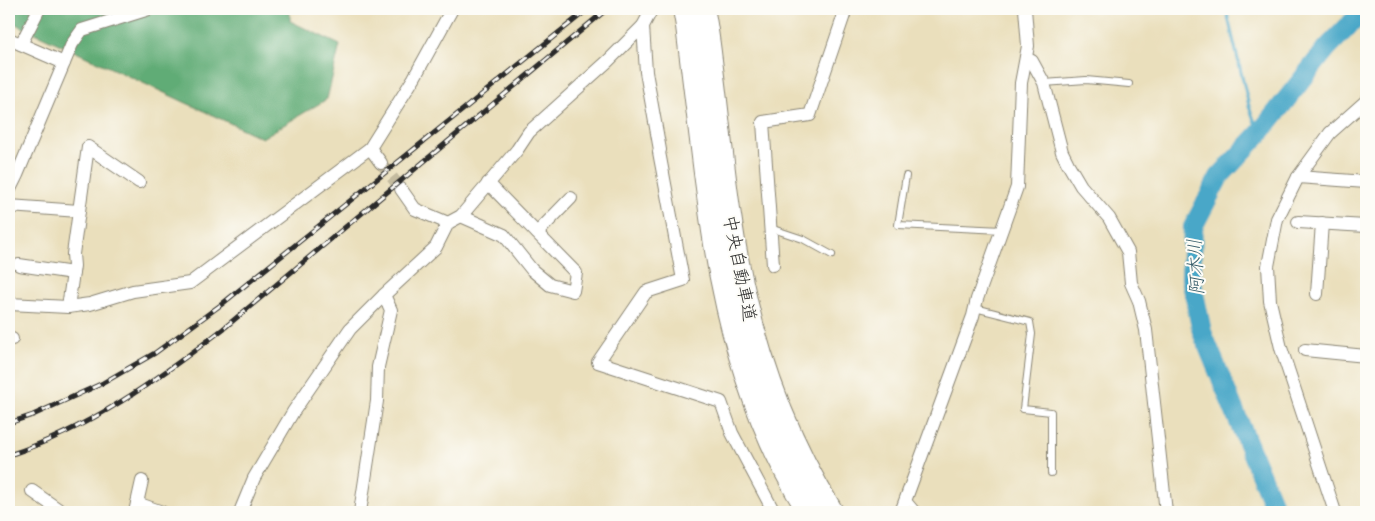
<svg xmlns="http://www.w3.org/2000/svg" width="1375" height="521" font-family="'Playpen Sans','Klee One',sans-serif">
  <rect width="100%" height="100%" fill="#fdfcf7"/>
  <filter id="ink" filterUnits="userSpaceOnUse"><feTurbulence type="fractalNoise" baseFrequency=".02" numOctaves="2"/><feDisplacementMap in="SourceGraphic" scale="10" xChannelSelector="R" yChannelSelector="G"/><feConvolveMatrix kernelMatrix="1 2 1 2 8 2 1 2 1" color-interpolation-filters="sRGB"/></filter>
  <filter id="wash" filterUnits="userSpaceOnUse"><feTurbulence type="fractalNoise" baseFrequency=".0096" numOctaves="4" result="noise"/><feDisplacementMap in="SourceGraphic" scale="20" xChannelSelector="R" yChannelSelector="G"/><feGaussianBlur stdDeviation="1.12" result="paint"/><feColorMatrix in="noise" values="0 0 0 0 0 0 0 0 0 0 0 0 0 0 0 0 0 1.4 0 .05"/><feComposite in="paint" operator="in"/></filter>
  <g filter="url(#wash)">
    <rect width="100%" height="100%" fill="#eadfbc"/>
    <!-- forest -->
    <path fill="#60ac76" stroke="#466c50" d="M9 9H290V21L340 45 327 99 262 138 9 21Z"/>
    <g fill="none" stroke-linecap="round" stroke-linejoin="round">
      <!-- stream -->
      <path stroke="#4aa7c8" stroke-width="3" d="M1226 9 1249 106 1259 134"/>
      <!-- river -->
      <path stroke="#4aa7c8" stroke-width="20" d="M1276 512 1202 332 1191 278 1193 227 1219 177 1259 134 1327 48 1365 9"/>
    </g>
  </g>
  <g filter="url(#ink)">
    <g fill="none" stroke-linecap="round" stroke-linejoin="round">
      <!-- street-tunnel -->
      <path stroke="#c4bb9f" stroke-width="12" stroke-dasharray="12 6" stroke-linecap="butt" d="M381 163 401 189"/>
      <!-- lane casing -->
      <g stroke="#8a8574" stroke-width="8">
        <g id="lane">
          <path d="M1044 83 1086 80 1129 84"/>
          <path d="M906 176 898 225 1002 230"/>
          <path d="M770 228 803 239 832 255"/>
          <path d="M975 308 1030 322 1032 334 1023 409 1051 412V473"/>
          <path d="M907 499 918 512"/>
        </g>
      </g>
      <!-- street casing -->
      <g stroke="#8a8574" stroke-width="14">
        <g id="street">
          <path d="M643 26 646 72 660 150 659 152 683 280 646 292 598 362 721 402 732 433 774 512"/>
          <path d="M9 39 64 63"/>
          <path d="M21 44 39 9"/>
          <path d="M1026 58 1032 61 1044 83 1062 152 1068 164 1081 186 1109 218 1128 252 1131 283 1139 301 1146 330 1166 512"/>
          <path d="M370 148 381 163"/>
          <path d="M1298 177 1366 182"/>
          <path d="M401 189 415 209 448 223"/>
          <path d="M9 191 17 175 72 44 82 30 149 9"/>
          <path d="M9 206 79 211"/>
          <path d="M461 216 504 235 532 270 550 285 573 291 576 273 488 183"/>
          <path d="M1298 222 1366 226"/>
          <path d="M537 233 571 198"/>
          <path d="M19 265 73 273"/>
          <path d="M773 265 763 122 810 115 844 15 845 9"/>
          <path d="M1317 294 1322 223"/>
          <path d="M9 304 68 307 90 304 133 291 190 283 370 148 414 78 452 9"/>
          <path d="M68 307 74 266 73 254 88 147 139 182"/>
          <path d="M9 339H12"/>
          <path d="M1305 350 1366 356"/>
          <path d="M32 491 62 512"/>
          <path d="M137 503 162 512"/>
          <path d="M135 512 142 481"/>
          <path d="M240 512 254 478 293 412 350 329 384 295 436 247 448 223 461 216 517 150 529 132 608 61 643 26 652 9"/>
          <path d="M360 512 377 401 378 367 391 310 384 295"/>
          <path d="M901 512 973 316 977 299 1017 187 1021 83 1028 46 1025 9"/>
          <path d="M1335 512 1281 348 1270 301 1268 266 1277 219 1298 177 1330 133 1366 101"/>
        </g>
      </g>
      <!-- highway casing -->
      <g stroke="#8a8574" stroke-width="26">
        <g id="highway">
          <path d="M685 9 688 26C694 75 700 124 706 173 711 209 715 246 723 282 739 363 766 443 810 512"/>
          <path d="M702 9C707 31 709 54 712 76 718 123 722 170 729 216 744 321 775 422 831 512"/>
        </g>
      </g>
      <!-- lane -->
      <use href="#lane" stroke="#fff" stroke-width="6"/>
      <!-- street -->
      <use href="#street" stroke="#fff" stroke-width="12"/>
      <!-- highway -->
      <use href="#highway" stroke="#fff" stroke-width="24"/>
      <!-- rail casing -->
      <g stroke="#2b2b2b" stroke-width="5">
        <g id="rail">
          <path d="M9 423 33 415 103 383 155 353 222 304 588 9"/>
          <path d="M9 455C89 429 157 380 223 329L607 9"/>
        </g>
      </g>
      <!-- rail -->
      <use href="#rail" stroke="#fdfcf7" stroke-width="3" stroke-dasharray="9" stroke-linecap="butt"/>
    </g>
  </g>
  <g text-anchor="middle" stroke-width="4" stroke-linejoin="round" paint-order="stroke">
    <!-- street labels -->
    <g font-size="18" fill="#2b2b2b" stroke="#fdfcf7">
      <text transform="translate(740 268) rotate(79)" y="6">中央自動車道</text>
    </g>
    <!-- water labels -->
    <g font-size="19" font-style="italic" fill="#375d6a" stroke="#fdfcf7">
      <text transform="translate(1195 267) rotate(-93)" y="7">阿木川</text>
    </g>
  </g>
  <!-- margin -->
  <rect width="1375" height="521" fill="none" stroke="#fdfcf7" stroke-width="30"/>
</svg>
